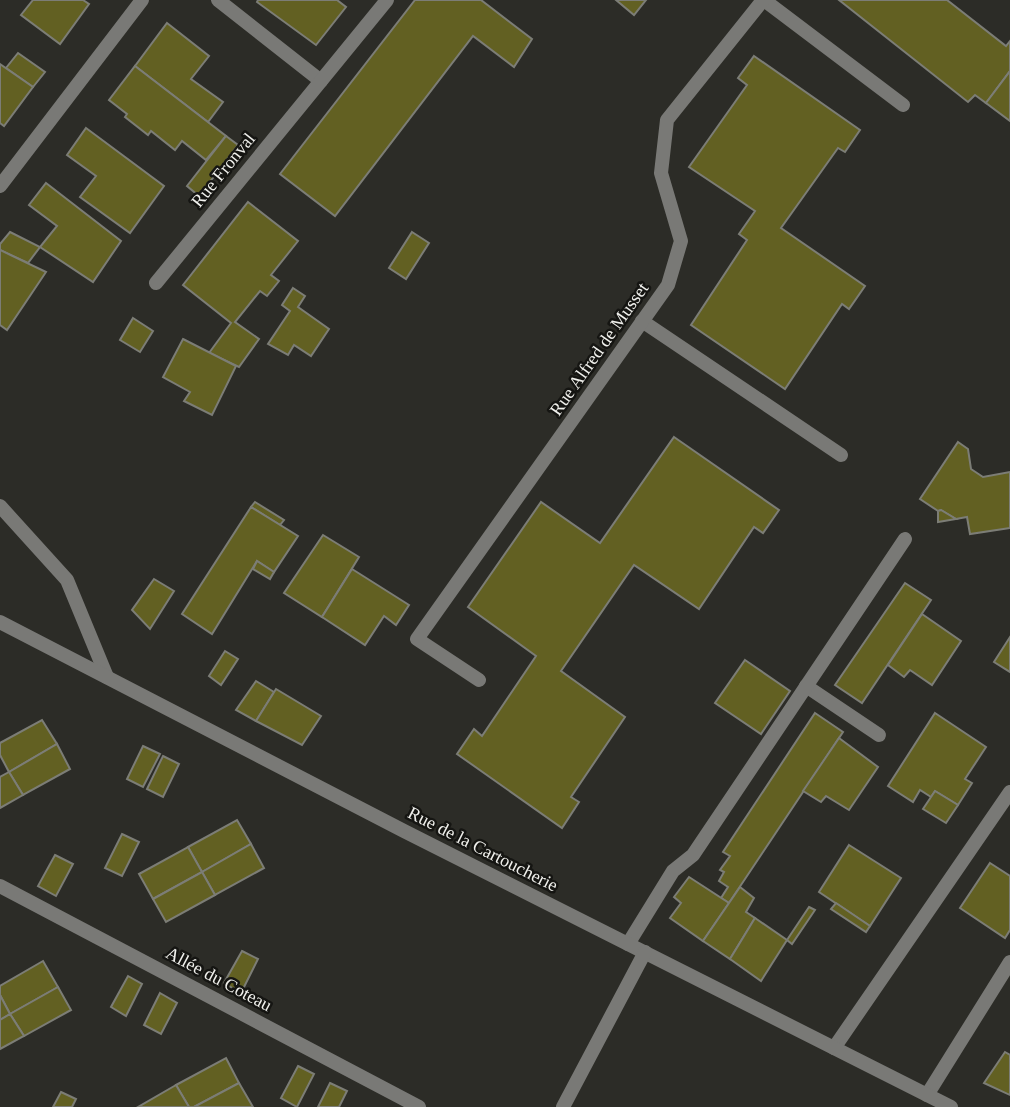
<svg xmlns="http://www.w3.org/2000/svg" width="1010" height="1107" font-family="'Times New Roman',serif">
  <rect width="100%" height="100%" fill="#2c2c27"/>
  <!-- building -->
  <g fill="#626022" stroke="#7c7d76" stroke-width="2">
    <path d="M33 0H83L89 4 60 44 21 15Z"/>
    <path d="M258 0H337L346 7 316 45 257 2Z"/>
    <path d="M415 0H481L532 39 514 67 473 36 335 216 280 174Z"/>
    <path d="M616 0H646L634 15Z"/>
    <path d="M839 0H947L1006 46 1010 41V71L986 103 975 95 968 102Z"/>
    <path d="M167 23 209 56 191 79 223 102 208 122 135 66Z"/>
    <path d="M18 53 45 72 33 87 6 68Z"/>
    <path d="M754 56 860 130 845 152 838 148 781 228 865 286 849 309 842 304 785 389 691 325 747 240 739 234 755 211 689 167 747 85 738 78Z"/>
    <path d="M0 64 33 87 4 126 0 123Z"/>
    <path d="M135 66 226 136 206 160 182 141 175 150 151 131 148 135 125 117 127 114 109 100Z"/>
    <path d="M1010 71V121L986 103Z"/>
    <path d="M86 128 164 186 130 233 80 197 96 176 67 155Z"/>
    <path d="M226 136 238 145 199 196 187 186Z"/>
    <path d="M46 183 121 241 93 282 40 247 57 226 29 205Z"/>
    <path d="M248 202 298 241 271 275 279 281 267 296 260 291 235 322 259 339 239 367 209 353 231 323 183 285Z"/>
    <path d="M10 232 40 247 28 263 0 250V244Z"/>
    <path d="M412 232 429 243 406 279 389 268Z"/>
    <path d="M0 250 46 272 7 330 0 325Z"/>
    <path d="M293 288 305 296 298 307 329 329 311 356 294 345 288 355 268 344 290 311 282 305Z"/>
    <path d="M133 318 153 331 140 352 120 340Z"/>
    <path d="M183 339 236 366 212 415 184 401 190 392 163 377Z"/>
    <path d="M674 437 779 510 763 533 754 527 699 609 634 565 561 671 625 717 571 797 579 802 562 828 457 754 474 729 482 736 536 656 468 607 541 502 600 543Z"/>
    <path d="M958 442 968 449 971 469 983 477 1010 472V528L970 534 967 517 956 519 941 510 938 511 920 499Z"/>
    <path d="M255 502 284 520 280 525 251 507Z"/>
    <path d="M251 507 298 536 274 572 257 561 212 634 182 614Z"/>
    <path d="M941 510 956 519 938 522V511Z"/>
    <path d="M323 535 359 557 322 617 284 593Z"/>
    <path d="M257 561 274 572 270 579 253 569Z"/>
    <path d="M352 569 409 605 396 625 384 616 365 645 322 617Z"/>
    <path d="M154 579 174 591 150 629 132 610Z"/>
    <path d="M905 583 931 600 862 703 835 685Z"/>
    <path d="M922 614 961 641 932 685 910 670 904 677 888 665Z"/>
    <path d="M1010 637V672L994 662Z"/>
    <path d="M225 651 238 659 221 685 209 676Z"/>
    <path d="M745 660 790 691 761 734 715 703Z"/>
    <path d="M256 681 274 692 256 721 236 710Z"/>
    <path d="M276 689 321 716 302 745 256 721Z"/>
    <path d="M815 713 843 732 729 903 721 898 728 887 719 881 724 872 720 870 730 856 723 852Z"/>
    <path d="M935 713 986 747 965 779 972 783 958 805 935 791 931 797 920 790 913 802 888 786Z"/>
    <path d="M42 720 57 744 9 772 0 755V743Z"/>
    <path d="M839 738 878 767 849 810 826 796 821 802 803 791Z"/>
    <path d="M57 744 70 769 23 795 9 772Z"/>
    <path d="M143 746 160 754 143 787 127 779Z"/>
    <path d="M163 756 179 764 163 797 147 789Z"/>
    <path d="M9 772 23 795 0 808V777Z"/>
    <path d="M935 791 958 805 946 823 923 809Z"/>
    <path d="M237 820 251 844 202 872 188 847Z"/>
    <path d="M122 834 139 842 122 876 105 868Z"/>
    <path d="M251 844 264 868 215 895 202 872Z"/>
    <path d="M849 845 901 878 870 926 819 892Z"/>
    <path d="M188 847 202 872 153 899 139 874Z"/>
    <path d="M55 855 73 864 56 896 38 886Z"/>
    <path d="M990 863 1010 876V930L1005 938 960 908Z"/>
    <path d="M202 872 215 895 166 922 153 899Z"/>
    <path d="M689 877 729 903 703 941 670 918 681 903 674 897Z"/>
    <path d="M740 887 754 898 746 912 755 918 730 959 703 941Z"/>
    <path d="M836 903 870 926 866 932 831 909Z"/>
    <path d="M809 907 815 910 792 944 787 940Z"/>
    <path d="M755 918 787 940 761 981 730 959Z"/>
    <path d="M242 951 258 959 241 993 224 983Z"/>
    <path d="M43 961 58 987 10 1014 0 995V986Z"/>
    <path d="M128 976 142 984 126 1016 111 1007Z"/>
    <path d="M58 987 71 1010 24 1036 10 1014Z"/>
    <path d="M160 993 177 1003 161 1034 144 1025Z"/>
    <path d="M0 995 10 1014 0 1020Z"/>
    <path d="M10 1014 24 1036 0 1049V1020Z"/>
    <path d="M1005 1052 1010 1055V1095L984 1083Z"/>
    <path d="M226 1058 239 1083 194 1107H189L176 1085Z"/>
    <path d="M298 1066 314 1074 297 1107 281 1098Z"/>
    <path d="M239 1083 253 1107H194Z"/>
    <path d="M330 1083 347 1091 339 1107H318Z"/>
    <path d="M176 1085 189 1107H138Z"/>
    <path d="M61 1092 76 1099 72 1107H53Z"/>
  </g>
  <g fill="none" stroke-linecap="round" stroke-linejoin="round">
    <!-- lane -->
    <g stroke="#797976" stroke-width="14">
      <path d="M764 0 903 105"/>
      <path d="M642 321 841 455"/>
      <path d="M0 506 67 580 107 677"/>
      <path d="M806 686 879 735"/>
      <path d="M628 944 673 871 693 855 905 539"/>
      <path d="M834 1048 1010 792"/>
      <path d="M927 1095 1010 962"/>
    </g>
    <!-- street -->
    <g stroke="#797976" stroke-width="14">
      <path d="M218 0 321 81"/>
      <path d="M0 186 142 0"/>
      <path d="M156 283 387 0"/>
      <path d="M0 622 404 831 951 1107"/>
      <path d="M479 680 417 639 668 285 681 241 661 173 667 120 763 0"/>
      <path d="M0 886 419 1107"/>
      <path d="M563 1107 645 952"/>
    </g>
  </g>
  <g text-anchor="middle" stroke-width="5" stroke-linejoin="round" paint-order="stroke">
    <!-- street labels -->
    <g font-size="18" fill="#f0f0ec" stroke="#151512">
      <text transform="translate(223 170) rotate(-51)" y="6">Rue Fronval</text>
      <text transform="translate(599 349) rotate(-55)" y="6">Rue Alfred de Musset</text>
      <text transform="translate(483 849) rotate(27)" y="6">Rue de la Cartoucherie</text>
      <text transform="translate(219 979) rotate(28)" y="6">Allée du Coteau</text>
    </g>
  </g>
</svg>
